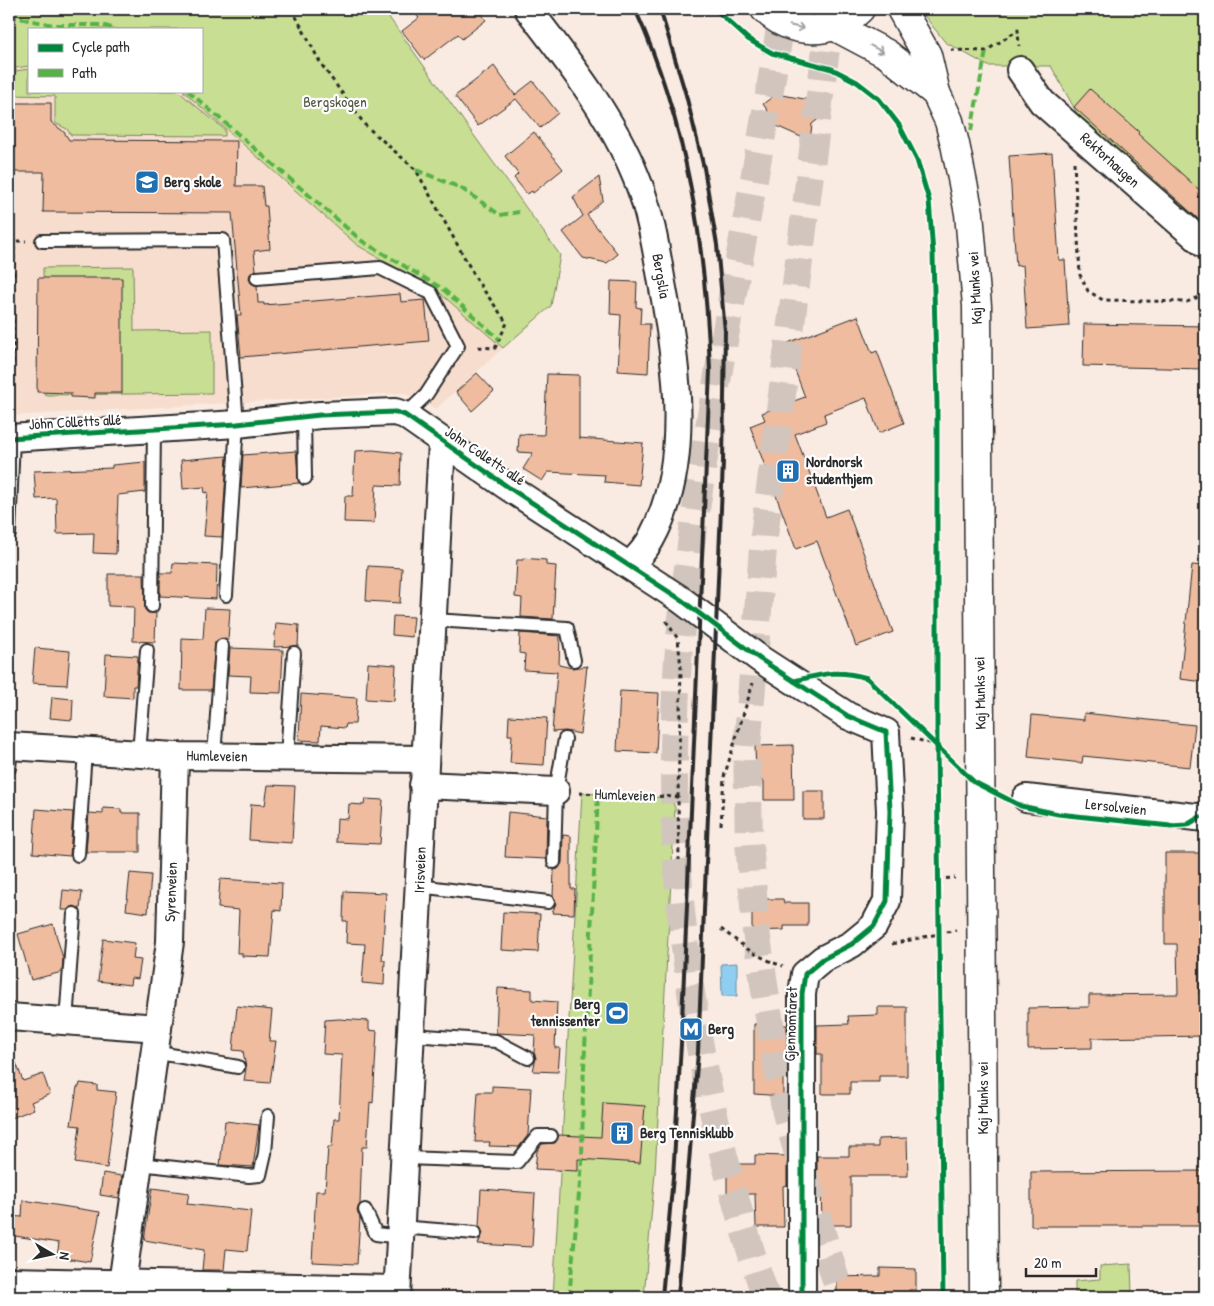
<svg xmlns="http://www.w3.org/2000/svg" width="1214" height="1306" font-family="'Patrick Hand',sans-serif">
  <rect width="100%" height="100%" fill="#faebe2"/>
  <filter id="ink" filterUnits="userSpaceOnUse"><feTurbulence type="fractalNoise" baseFrequency=".02" numOctaves="2"/><feDisplacementMap in="SourceGraphic" scale="10" xChannelSelector="R" yChannelSelector="G"/><feConvolveMatrix kernelMatrix="1 2 1 2 8 2 1 2 1" color-interpolation-filters="sRGB"/></filter>
  <g filter="url(#ink)">
    <!-- built -->
    <path fill="#f7ddce" d="M29 66V91H183L357 245 441 294 503 348 436 409 403 393 9 416V69Z"/>
    <!-- green -->
    <g fill="#c8de93" stroke="#7a845f">
      <path d="M9 9H383L560 255 551 306 503 348 441 294 357 245 183 91H201V29H29V66L9 69Z"/>
      <path d="M919 9H1205V257L1106 166 1051 66H988L945 42Z"/>
      <path d="M29 69V91H178L225 130V136L71 135 67 129 55 123V96L9 95V72Z"/>
      <path d="M133 267 134 331 212 330V393L45 395 43 268Z"/>
      <path d="M582 793 671 798 675 808 655 1173 644 1297H553Z"/>
      <path d="M1131 1264 1132 1295 1075 1293V1281L1100 1279V1266Z"/>
    </g>
    <!-- water -->
    <path fill="#8fcef0" stroke="#678da1" d="M737 963V996H722L721 964Z"/>
    <!-- building -->
    <g fill="#efbca0" stroke="#2b2b2b">
      <path d="M411 9H478L486 20 462 39 458 34 424 60 402 31 419 18Z"/>
      <path d="M494 66 515 95 533 81 558 113 540 128 516 99 478 126 455 96Z"/>
      <path d="M1090 89 1139 132 1138 134 1205 195V225L1074 107Z"/>
      <path d="M776 94 816 101 825 114 812 124 810 141 772 124 773 118 763 104Z"/>
      <path d="M9 103H51V122L64 132 69 140 237 141 236 186H262L264 206H267L270 249 254 251 256 270 250 274 249 278 251 283 257 286 258 303H264V305L400 294 401 302 425 300 429 341 241 357 237 315H241L232 213 43 212 44 172H9Z"/>
      <path d="M534 132 563 169 533 193 532 191 527 194 514 178 518 174 505 156Z"/>
      <path d="M1052 153 1059 260H1065L1069 326 1027 329 1023 265 1016 266 1009 156Z"/>
      <path d="M599 177 603 200 587 215 618 254 607 263 583 258 563 232 583 216 573 197Z"/>
      <path d="M38 278H122V393H95V398L71 397V393L37 392Z"/>
      <path d="M611 281 637 282 636 307 641 308 640 324H650L648 373 618 371 621 315 610 314Z"/>
      <path d="M858 316 872 353 877 351 904 423 879 433 866 398 824 414 826 422 795 434 826 517 847 509 893 632 856 646 817 541 796 549 750 426 765 420 762 413 805 397 785 344Z"/>
      <path d="M1084 324 1205 326V369L1083 366Z"/>
      <path d="M477 373 494 391 472 411 456 392Z"/>
      <path d="M547 374 579 375V438L643 443 639 485 604 482 605 475 548 472 542 481 523 469 533 453 518 452 519 434 544 435Z"/>
      <path d="M373 450 401 453 400 486 376 485 374 523 344 522 345 496H353L355 451Z"/>
      <path d="M296 451 299 483 241 488 243 455Z"/>
      <path d="M227 456 222 537 204 536 208 492 205 493 204 487 183 489 181 460Z"/>
      <path d="M145 462V492L118 495 116 554 93 553 94 533 57 534 56 498 36 499 34 471 112 468V465Z"/>
      <path d="M523 558 546 560V565L556 566 553 619 521 617 522 598 515 597 517 560H523Z"/>
      <path d="M173 563 217 565 216 599 160 596V573H172Z"/>
      <path d="M1192 565 1205 566V682L1180 679Z"/>
      <path d="M368 566 402 568 400 603 366 601Z"/>
      <path d="M108 574H144L145 610 148 613H156L155 642 133 641 134 607 108 606Z"/>
      <path d="M205 608 230 609 228 641 222 638 215 642 211 690H181L182 638 203 639Z"/>
      <path d="M393 616 414 617 412 637 392 635Z"/>
      <path d="M276 623 299 625 298 646 274 647Z"/>
      <path d="M520 633 560 636 559 665 572 668 587 666 580 734 566 731 552 732 557 672 524 670 525 654 519 653Z"/>
      <path d="M35 648 70 651 67 685 32 683Z"/>
      <path d="M230 648 283 650 281 693 250 692 251 676 228 675Z"/>
      <path d="M106 654 138 656 136 686H133V698L104 696Z"/>
      <path d="M368 663 396 665 394 701 366 699Z"/>
      <path d="M620 691 659 693 656 753 617 751Z"/>
      <path d="M301 694 357 698 355 724H346L345 728 321 726 320 741 299 740Z"/>
      <path d="M52 697 73 699 72 720 50 718Z"/>
      <path d="M1084 713 1195 725 1190 767 1083 756 1082 763 1028 757 1032 715 1084 720Z"/>
      <path d="M509 716 547 718 544 765 510 763 512 735H508Z"/>
      <path d="M793 745 794 800H764V781H757L758 775H756L755 746Z"/>
      <path d="M268 785 295 786 292 843 249 840 251 804 265 805Z"/>
      <rect x="803" y="791" width="21" height="28"/>
      <path d="M365 799 383 800 380 844 336 842 337 818 348 819 349 804 364 805Z"/>
      <path d="M103 808 121 809V813H140V852H86L89 813 103 814Z"/>
      <path d="M36 809 73 812 70 856 33 853Z"/>
      <path d="M508 812 547 816 546 859 505 857Z"/>
      <path d="M563 835 571 836V889H575L574 914 552 913 556 903 553 896 554 870 558 869 562 863Z"/>
      <path d="M1165 853H1203V944H1199V994H1202L1205 1036 1092 1038V1048L1028 1049V1008L1089 1007V995L1178 994 1177 944H1165Z"/>
      <path d="M130 873 151 875 148 913 126 910Z"/>
      <path d="M220 879 282 883 281 911 274 910 270 957 242 956V953H237L239 910 218 908Z"/>
      <path d="M63 890 82 892 80 909 74 906 67 910H61Z"/>
      <path d="M344 891 386 893 382 960H385L384 985 362 983 365 944 346 943 347 921H343Z"/>
      <path d="M752 899H783L784 903H808V926H784V930L752 931Z"/>
      <path d="M503 912 540 914 538 952 501 950Z"/>
      <path d="M53 924 63 958 62 972 31 980 18 934Z"/>
      <path d="M103 939 135 943 133 959 141 960 138 979 131 978 130 985 98 981Z"/>
      <path d="M498 988 532 990V1000L557 1002 555 1048H560L558 1072 533 1071 536 1058 534 1053 535 1035 496 1033Z"/>
      <path d="M237 1006 272 1010 269 1041H276L270 1083 244 1081 246 1068 243 1051 233 1050Z"/>
      <path d="M878 1007H907V1076H879V1082H850V1094H822V1054H817V1025L849 1024 848 1016 878 1015Z"/>
      <path d="M339 1019 369 1021V1030L377 1031 373 1103 370 1102 367 1147H362L360 1204 357 1210 360 1218 357 1264 312 1262 316 1191H325L328 1147H332L334 1119H339L342 1055 323 1054 325 1020Z"/>
      <path d="M754 1024 787 1025V1054H785V1059H783V1096L754 1094Z"/>
      <path d="M10 1047 23 1081 43 1074 50 1094 31 1102 34 1109 9 1119Z"/>
      <path d="M80 1083 97 1085V1090L116 1092 107 1168 75 1163 80 1126 71 1125 77 1087H79Z"/>
      <path d="M492 1086 531 1088 528 1135 519 1147 489 1146 490 1142H475L478 1092H492Z"/>
      <path d="M603 1103 645 1106 640 1163 578 1159V1171L535 1169 537 1151 542 1144 555 1143 559 1135 601 1137Z"/>
      <path d="M225 1121 259 1125 253 1167 220 1165Z"/>
      <path d="M907 1138 908 1176H851V1225H822L821 1185H817V1156H849V1147H878V1139Z"/>
      <path d="M755 1155 787 1156V1185L783 1186 784 1227H756L755 1194H727V1164H755Z"/>
      <path d="M1205 1171V1226H1031V1172Z"/>
      <path d="M103 1173 122 1176 119 1198 100 1195Z"/>
      <path d="M152 1188 189 1193 187 1204 251 1211 247 1251 226 1249 224 1270H202L204 1250 144 1240Z"/>
      <path d="M481 1189 535 1193 532 1247 478 1244 483 1233 479 1226Z"/>
      <path d="M23 1200 100 1212 90 1262 57 1257 59 1243 9 1235V1216L22 1217Z"/>
      <path d="M880 1268 916 1269V1290H909V1297H837V1277L880 1276Z"/>
    </g>
    <g fill="none" stroke-linecap="round" stroke-linejoin="round">
      <!-- trunk-tunnel -->
      <g stroke="#d1c5bd" stroke-width="28" stroke-dasharray="28 14" stroke-linecap="butt">
        <path d="M831 9 764 536 747 749 749 842 756 931 770 1024 786 1113 841 1297"/>
        <path d="M766 1297C694 1090 659 857 680 638 701 426 751 219 783 9"/>
      </g>
      <!-- service casing -->
      <g stroke="#2b2b2b" stroke-width="16">
        <g id="service">
          <path d="M42 241 223 240 237 424 226 595"/>
          <path d="M257 278 380 268 431 293 458 346 426 395 405 415"/>
          <path d="M304 417 305 478"/>
          <path d="M9 534 13 438"/>
          <path d="M152 606 154 429"/>
          <path d="M433 620 567 628 574 660"/>
          <path d="M139 754 147 650"/>
          <path d="M214 756 222 646"/>
          <path d="M287 757 294 653"/>
          <path d="M9 768 11 746"/>
          <path d="M78 855 85 751"/>
          <path d="M554 862 556 791 565 739"/>
          <path d="M419 886 548 902"/>
          <path d="M66 1021 74 914"/>
          <path d="M412 1035 496 1041 528 1058"/>
          <path d="M154 1052 238 1067"/>
          <path d="M405 1158 517 1162 538 1136H551"/>
          <path d="M139 1164 249 1176 260 1175 265 1153 268 1116"/>
          <path d="M365 1210 376 1234 400 1237 412 1228 475 1233"/>
        </g>
      </g>
      <!-- minor casing -->
      <g stroke="#2b2b2b" stroke-width="30">
        <g id="minor">
          <path d="M528 9C568 61 611 115 636 177 650 210 656 248 662 283 677 362 692 465 651 539 646 549 637 557 630 566"/>
          <path d="M1020 70 1042 102 1205 245"/>
          <path d="M9 438 237 424 320 415 395 412 405 415 508 487 680 599 760 659 848 716 886 732 890 811 887 901 874 926 852 944 823 959 805 974 802 994V1297"/>
          <path d="M9 746 175 756 425 759"/>
          <path d="M423 785 556 791"/>
          <path d="M1026 798 1205 818"/>
          <path d="M9 1017 158 1028"/>
          <path d="M9 1281 397 1289"/>
          <path d="M122 1284 170 942 175 756"/>
          <path d="M397 1297 442 443"/>
        </g>
      </g>
      <!-- secondary casing -->
      <g stroke="#2b2b2b" stroke-width="31">
        <g id="secondary">
          <path d="M765 9C792 36 833 36 860 9"/>
          <path d="M901 9 927 55 936 93 949 121 955 144 969 213 977 306 984 1297"/>
          <path d="M834 26 887 54 936 93"/>
        </g>
      </g>
      <!-- path -->
      <g stroke="#2b2b2b" stroke-width="3" stroke-dasharray="4 4" stroke-linecap="butt">
        <path d="M292 9 321 64 365 125 416 170 478 282 507 323 495 348 475 347"/>
        <path d="M951 50 986 51 1018 30 1019 46"/>
        <path d="M1074 162 1080 275 1088 291 1103 300 1187 302 1205 294"/>
        <path d="M9 184 11 187 14 241 13 415"/>
        <path d="M9 241H26"/>
        <path d="M666 621 678 639 681 668 678 797 679 860"/>
        <path d="M911 738 937 745"/>
        <path d="M579 793 678 797"/>
        <path d="M721 825 724 777 753 683"/>
        <path d="M938 879 955 878"/>
        <path d="M892 944 956 930"/>
        <path d="M774 963 783 966"/>
      </g>
      <!-- service -->
      <use href="#service" stroke="#fff" stroke-width="12"/>
      <!-- minor -->
      <use href="#minor" stroke="#fff" stroke-width="26"/>
      <!-- secondary -->
      <use href="#secondary" stroke="#fff" stroke-width="28"/>
      <!-- rail -->
      <g stroke="#2b2b2b" stroke-width="4">
        <path d="M635 9C687 123 706 247 710 371L681 1044 673 1177 662 1297"/>
        <path d="M660 9 686 95 704 168 717 245 725 331 723 462 698 1052 678 1297"/>
      </g>
      <!-- path-bridge -->
      <path stroke="#2b2b2b" stroke-width="3" stroke-dasharray="4 4" stroke-linecap="butt" d="M721 929 753 953 774 963"/>
      <!-- quiet -->
      <g stroke="#56b246" stroke-width="4" stroke-dasharray="8 4" stroke-linecap="butt">
        <path d="M9 16 53 25H102L115 29"/>
        <path d="M188 91 362 241 443 289 499 339"/>
        <path d="M971 131 986 51"/>
        <path d="M416 170 461 188 500 215 519 212"/>
        <path d="M228 1297 231 1286"/>
        <path d="M569 1297 582 1163 583 1087 598 795"/>
      </g>
      <!-- cycleway casing -->
      <g stroke="#fff" stroke-width="8">
        <g id="cycleway">
          <path d="M715 9 748 39 772 53 832 69 857 82 879 99 899 125 917 160 929 200 933 254 937 403V745L943 1297"/>
          <path d="M9 438 237 424 320 415 395 412 405 415 508 487 680 599 760 659 848 716 886 732 890 811 887 901 874 926 852 944 823 959 805 974 802 994V1297"/>
          <path d="M794 681C823 674 838 669 867 678L974 782 1021 806 1058 814 1170 826 1187 825 1200 817"/>
        </g>
      </g>
      <!-- cycleway -->
      <use href="#cycleway" stroke="#00873e" stroke-width="5"/>
    </g>
    <!-- one-way arrows -->
    <defs><path id="oneway-shaft" d="M-6 0H5M1.5-3L5.5 0L1.5 3" fill="none" stroke-width="1.6" stroke-linecap="round" stroke-linejoin="round" transform="scale(1.25)"/></defs>
    <g stroke="#a0a0a0">
      <use href="#oneway-shaft" transform="translate(797 27) rotate(14)"/>
      <use href="#oneway-shaft" transform="translate(877 49) rotate(28)"/>
    </g>
  </g>
  <!-- icons -->
  <defs>
    <g id="school-square" transform="scale(1.25)"><rect x="-9" y="-9" width="18" height="18" rx="4" fill="#1f6fb2" stroke="#fff"/><path d="M0-5L7-2L0 1L-7-2ZM-4 1L0 2.5L4 1V4Q0 6-4 4Z" fill="#fff"/></g>
    <g id="building-square" transform="scale(1.25)"><rect x="-9" y="-9" width="18" height="18" rx="4" fill="#1f6fb2" stroke="#fff"/><path d="M-4-6H4V6H1V3H-1V6H-4ZM-2.5-4.3h1.7v1.8h-1.7ZM.8-4.3h1.7v1.8H.8ZM-2.5-1h1.7V.8h-1.7ZM.8-1h1.7V.8H.8Z" fill="#fff"/></g>
    <g id="stadium-square" transform="scale(1.25)"><rect x="-9" y="-9" width="18" height="18" rx="4" fill="#1f6fb2" stroke="#fff"/><path d="M0-5a6.5 5 0 1 0 0 10a6.5 5 0 1 0 0-10ZM-3.5-1.8h7v3.6h-7Z" fill="#fff"/></g>
    <g id="metro-square" transform="scale(1.25)"><rect x="-9" y="-9" width="18" height="18" rx="4" fill="#1f6fb2" stroke="#fff"/><path d="M-5.5 5V-5H-3L0 0L3-5H5.5V5H3V-.5L0 4L-3-.5V5Z" fill="#fff"/></g>
  </defs>
  <g fill-rule="evenodd">
    <use href="#school-square" x="147" y="182"/>
    <use href="#building-square" x="788" y="471"/>
    <use href="#stadium-square" x="617" y="1013"/>
    <use href="#metro-square" x="691" y="1029"/>
    <use href="#building-square" x="622" y="1133"/>
  </g>
  <g text-anchor="middle" stroke-width="4.5" stroke-linejoin="round" paint-order="stroke">
    <!-- park labels -->
    <g font-size="15" fill="#525845" stroke="#fff">
      <text x="335" y="107">Bergskogen</text>
    </g>
    <!-- street labels -->
    <g font-size="15" fill="#2b2b2b" stroke="#fff">
      <text transform="translate(1110 160) rotate(42)" y="5">Rektorhaugen</text>
      <text transform="translate(661 276) rotate(80)" y="5">Bergslia</text>
      <text transform="translate(975 288) rotate(-93)" y="5">Kaj Munks vei</text>
      <text transform="translate(75 422) rotate(-3)" y="5">John Colletts allé</text>
      <text transform="translate(485 456) rotate(34)" y="5">John Colletts allé</text>
      <text transform="translate(980 693) rotate(-91)" y="5">Kaj Munks vei</text>
      <text transform="translate(217 756) rotate(1)" y="5">Humleveien</text>
      <text transform="translate(625 795) rotate(2)" y="5">Humleveien</text>
      <text transform="translate(1116 807) rotate(6)" y="5">Lersolveien</text>
      <text transform="translate(420 870) rotate(-88)" y="5">Irisveien</text>
      <text transform="translate(171 892) rotate(-88)" y="5">Syrenveien</text>
      <text transform="translate(791 1024) rotate(-88)" y="5">Gjennomfaret</text>
      <text transform="translate(983 1098) rotate(-90)" y="5">Kaj Munks vei</text>
    </g>
    <!-- poi labels -->
    <g font-size="15" font-weight="bold" fill="#2b2b2b" stroke="#fff" text-anchor="start">
      <text x="164" y="187">Berg skole</text>
      <text x="806" y="467">Nordnorsk<tspan x="806" dy="17">studenthjem</tspan></text>
      <text x="600" y="1009" text-anchor="end">Berg<tspan x="600" dy="17">tennissenter</tspan></text>
      <text x="708" y="1034">Berg</text>
      <text x="640" y="1138">Berg Tennisklubb</text>
    </g>
  </g>
  <!-- margin -->
  <rect width="1214" height="1306" fill="none" stroke="#fff" stroke-width="30"/>
  <rect x="15" y="15" width="1184" height="1276" fill="none" stroke="#2b2b2b" stroke-width="2" filter="url(#ink)"/>
  <!-- legend -->
  <rect x="28" y="28" width="175" height="65" fill="#ffffff" stroke="#aaaaaa"/>
  <rect x="38" y="44" width="25" height="8" fill="#00873e" stroke="#aaaaaa"/>
  <text x="72" y="52" font-size="15" fill="#2b2b2b">Cycle path</text>
  <rect x="38" y="69" width="25" height="8" fill="#56b246" stroke="#aaaaaa"/>
  <text x="72" y="78" font-size="15" fill="#2b2b2b">Path</text>
  <!-- north arrow -->
  <g transform="translate(52 1254) rotate(99)" stroke="#ffffff" stroke-width="4" paint-order="stroke">
  <path d="M0-4L9 19L0 12L-9 19Z" fill="#2b2b2b"/>
  <text y="-8" font-size="14" font-weight="bold" text-anchor="middle" fill="#2b2b2b">N</text>
  </g>
  <!-- scale -->
  <path d="M1026 1268v8h70v-8" fill="none" stroke="#2b2b2b" stroke-width="2.5"/>
  <text x="1034" y="1268" font-size="15" fill="#2b2b2b" stroke="#ffffff" stroke-width="4" paint-order="stroke">20 m</text>
</svg>
